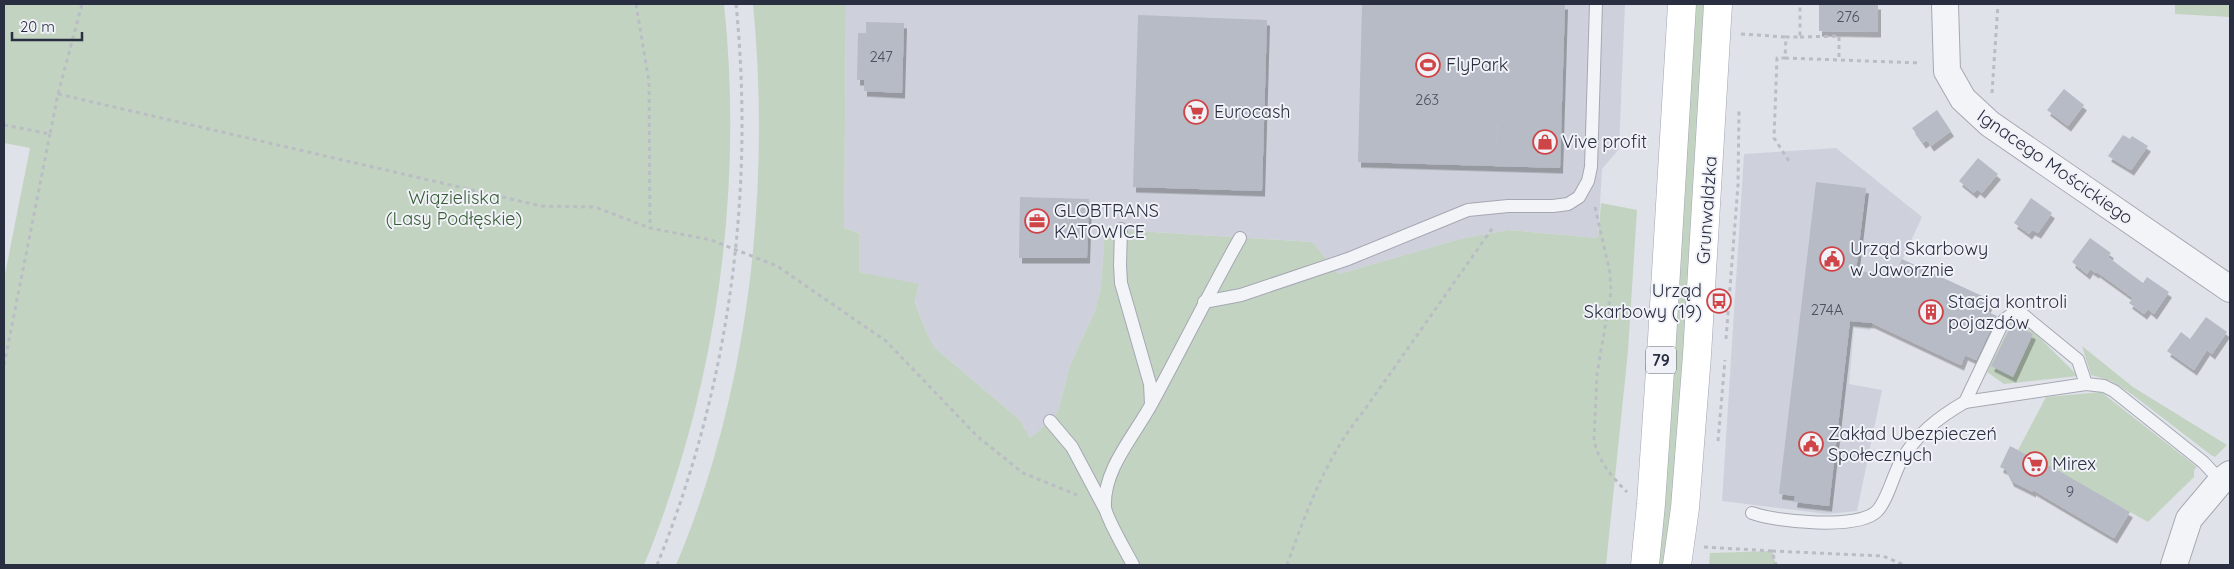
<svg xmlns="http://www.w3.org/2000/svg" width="2234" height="569" font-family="Quicksand,sans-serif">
  <defs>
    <filter id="shadow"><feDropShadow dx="3" dy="5.5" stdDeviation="0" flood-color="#0004"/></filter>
  </defs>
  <rect width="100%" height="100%" fill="#e0e2e9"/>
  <!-- built -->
  <g fill="#ced1db">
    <path d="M846 4H1625L1619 149 1602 169 1598 238 1508 230 1460 239 1339 274 1312 242 1105 229 1101 287 1095 311 1070 365 1058 411 1050 421 1030 438 1019 419 935 348 927 334 915 301 919 285 859 272V233L844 228Z"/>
    <path d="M1836 148 1922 217 1870 330 1854 328 1849 384 1882 390 1857 511 1827 514 1722 501 1744 154Z"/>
  </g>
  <!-- green -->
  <g fill="#c3d3c1">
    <path d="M4 4H724C744 193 716 390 644 565H4V279L30 148 4 143Z"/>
    <path d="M753 4H846L844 228 859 233V272L919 284 915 302 927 334 935 348 1019 419 1030 438 1050 421 1058 411 1070 365 1095 311 1101 287 1105 229 1312 242 1339 274 1460 239 1508 230 1598 238 1601 203 1637 210 1628 351 1606 565H676C749 393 771 189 753 4Z"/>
    <path d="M1694 4H1706L1685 356 1673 506 1664 565H1656L1664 506 1675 356Z"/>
    <path d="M2175 4H2230V17L2175 14Z"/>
    <path d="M2013 319 2036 334 2078 376 2004 384 1987 372Z"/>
    <path d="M2082 346 2133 387 2227 445 2215 457 2211 455 2133 395 2111 381 2091 375Z"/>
    <path d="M2101 392 2197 467 2194 470V477L2148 522 2018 450 2046 397Z"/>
    <path d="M1772 551 1776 565H1709L1710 553Z"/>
  </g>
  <!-- building -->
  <g fill="#b7bbc6" filter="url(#shadow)">
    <path d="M1362 4H1565L1560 168 1358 162Z"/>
    <path d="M1819 4H1878V32L1819 31Z"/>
    <path d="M1138 15 1267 20 1262 191 1133 187Z"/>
    <path d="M866 22 904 23 902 93 864 91V80H857L858 33H866Z"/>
    <path d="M2064 89 2084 105 2068 126 2047 110Z"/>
    <path d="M1937 110 1951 131 1931 146 1927 140 1923 143 1912 128Z"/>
    <path d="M2123 135 2130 139 2132 136 2148 146 2131 170 2108 156Z"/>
    <path d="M1978 158 1998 174 1982 193 1977 189 1974 193 1959 181Z"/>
    <path d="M1816 182 1866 188 1856 271 1895 274 1902 259 1991 300 1986 311 1997 316 1976 360 1965 355 1961 365 1872 323 1850 321 1829 506 1794 502 1795 496 1779 494Z"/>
    <path d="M1020 197 1089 199 1087 258H1019Z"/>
    <path d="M2031 198 2052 213 2038 233 2032 230 2029 234 2014 223Z"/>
    <path d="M2090 238 2111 253 2108 257 2143 283 2147 277 2169 292 2154 314 2148 309 2144 314 2129 303 2133 298 2097 272 2096 273 2090 269 2087 274 2072 262Z"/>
    <path d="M2206 317 2227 332 2212 354 2207 350 2194 370 2167 351 2181 332 2190 339Z"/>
    <path d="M2012 324 2033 334 2013 377 1991 366Z"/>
    <path d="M2010 446 2059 471 2130 512 2114 538 2033 490V492L2011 481 2006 470 2000 467Z"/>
  </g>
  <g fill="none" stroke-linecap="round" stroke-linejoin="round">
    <!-- service casing -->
    <g stroke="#a5a8b3" stroke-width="14">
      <g id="service">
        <path d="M1121 229 1120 265 1121 283 1150 384 1151 404"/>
        <path d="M1204 302 1241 295 1348 259 1468 210 1508 206H1553L1568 204 1579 197 1588 181 1591 167 1596 4"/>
        <path d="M2086 384 1965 402 2004 320 2012 314H2022L2078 360 2086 384 2104 386 2114 391 2203 462 2221 481"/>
        <path d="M1050 421 1072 447 1105 509"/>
        <path d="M1752 513C1776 522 1859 530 1877 511 1887 501 1893 476 1900 463 1915 435 1939 417 1965 402"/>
        <path d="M1133 565C1127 553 1106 518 1105 507 1103 469 1135 435 1152 403 1182 348 1209 293 1240 238"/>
      </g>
    </g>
    <!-- minor casing -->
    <g stroke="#a5a8b3" stroke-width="28">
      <g id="minor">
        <path d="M1945 4 1947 71 1963 99 1990 124 2230 289"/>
        <path d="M2174 565 2189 519 2221 481 2230 474"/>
      </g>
    </g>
    <!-- primary casing -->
    <g stroke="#9fa5b5" stroke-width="29">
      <g id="primary">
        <path d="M1645 565 1651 504 1661 356 1682 4"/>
        <path d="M1677 565 1685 508 1697 355 1718 4"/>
      </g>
    </g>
    <!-- path -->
    <g stroke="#babdc4" stroke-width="3" stroke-dasharray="4 4" stroke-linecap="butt">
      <path d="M636 4 649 82 650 228 711 240 777 266 886 341 977 436 1023 473 1077 495"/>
      <path d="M1741 34 1786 37"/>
      <path d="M1800 37 1839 36V59"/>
      <path d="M1785 58 1921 63"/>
      <path d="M1992 93 1998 4"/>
      <path d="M58 94 541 206 595 207 650 228"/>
      <path d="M4 125 50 134 58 94 82 4"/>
      <path d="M1497 145 1498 118"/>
      <path d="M1789 161 1774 138 1777 58H1785L1786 37H1800V4"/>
      <path d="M1595 207 1610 273 1611 292 1597 374 1594 440C1598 461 1612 477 1627 492"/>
      <path d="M1726 339 1738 185 1739 110"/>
      <path d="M4 365 50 134"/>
      <path d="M1718 441 1725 360"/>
      <path d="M1704 547 1772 551 1776 565"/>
      <path d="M1772 551 1883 556 1904 565"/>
      <path d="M657 565C729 388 755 194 736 4"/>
      <path d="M1287 565C1306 512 1327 455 1363 412L1494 226"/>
    </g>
    <!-- service -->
    <use href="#service" stroke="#f3f4f7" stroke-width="12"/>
    <!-- minor -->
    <use href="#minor" stroke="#f3f4f7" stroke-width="26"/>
    <!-- primary -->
    <use href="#primary" stroke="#fff" stroke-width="28"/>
  </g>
  <!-- icons -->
  <defs>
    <g id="stadium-ring" transform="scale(1.25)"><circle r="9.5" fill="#f0f2f7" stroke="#cf4446" stroke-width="1.5"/><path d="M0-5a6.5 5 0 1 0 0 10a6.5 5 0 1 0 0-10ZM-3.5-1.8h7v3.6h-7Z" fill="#cf4446"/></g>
    <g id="supermarket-ring" transform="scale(1.25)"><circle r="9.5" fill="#f0f2f7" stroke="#cf4446" stroke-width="1.5"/><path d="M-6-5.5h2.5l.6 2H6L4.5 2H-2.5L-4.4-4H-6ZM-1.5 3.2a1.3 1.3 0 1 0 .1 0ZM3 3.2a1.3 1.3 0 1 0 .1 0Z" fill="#cf4446"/></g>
    <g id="shop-ring" transform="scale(1.25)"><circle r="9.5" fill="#f0f2f7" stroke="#cf4446" stroke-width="1.5"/><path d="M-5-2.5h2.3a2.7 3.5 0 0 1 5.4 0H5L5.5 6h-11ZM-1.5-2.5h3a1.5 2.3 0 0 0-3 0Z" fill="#cf4446"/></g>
    <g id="office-ring" transform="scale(1.25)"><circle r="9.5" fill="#f0f2f7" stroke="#cf4446" stroke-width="1.5"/><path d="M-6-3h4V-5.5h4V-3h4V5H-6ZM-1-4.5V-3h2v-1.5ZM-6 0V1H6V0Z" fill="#cf4446"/></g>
    <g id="civic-ring" transform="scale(1.25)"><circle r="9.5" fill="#f0f2f7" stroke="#cf4446" stroke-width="1.5"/><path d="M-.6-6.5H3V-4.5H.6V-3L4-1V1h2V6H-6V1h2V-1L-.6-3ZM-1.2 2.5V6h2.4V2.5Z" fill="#cf4446"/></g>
    <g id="bus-ring" transform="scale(1.25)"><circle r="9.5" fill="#f0f2f7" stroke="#cf4446" stroke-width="1.5"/><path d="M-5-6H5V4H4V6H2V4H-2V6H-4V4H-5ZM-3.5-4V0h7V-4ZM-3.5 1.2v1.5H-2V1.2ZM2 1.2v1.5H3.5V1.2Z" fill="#cf4446"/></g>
    <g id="building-ring" transform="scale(1.25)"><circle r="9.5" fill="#f0f2f7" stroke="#cf4446" stroke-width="1.5"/><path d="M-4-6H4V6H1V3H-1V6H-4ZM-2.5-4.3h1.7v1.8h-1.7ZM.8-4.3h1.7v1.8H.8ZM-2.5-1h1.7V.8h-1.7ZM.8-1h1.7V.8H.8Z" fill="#cf4446"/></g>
  </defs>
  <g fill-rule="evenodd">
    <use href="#stadium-ring" x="1428" y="65"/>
    <use href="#supermarket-ring" x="1196" y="112"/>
    <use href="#shop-ring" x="1545" y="142"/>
    <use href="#office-ring" x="1037" y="221"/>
    <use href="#civic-ring" x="1832" y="259"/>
    <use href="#bus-ring" x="1719" y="301"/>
    <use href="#building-ring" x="1931" y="312"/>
    <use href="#civic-ring" x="1811" y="444"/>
    <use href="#supermarket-ring" x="2035" y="464"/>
  </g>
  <g text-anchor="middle" stroke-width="4" stroke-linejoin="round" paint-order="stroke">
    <!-- number labels -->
    <g font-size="15" fill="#4c5162">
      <text x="1848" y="22">276</text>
      <text x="881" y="62">247</text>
      <text x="1427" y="105">263</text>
      <text x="1827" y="315">274A</text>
      <text x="2070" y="497">9</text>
    </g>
    <!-- shield labels -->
    <rect fill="#f0f2f7" stroke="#656978" stroke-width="1" x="1646" y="346.5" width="30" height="27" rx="4"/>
    <g font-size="16" font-weight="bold" fill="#292e41">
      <text x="1661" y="366">79</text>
    </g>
    <!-- poi labels -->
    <g font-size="18" fill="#292e41" stroke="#f0f2f7" text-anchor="start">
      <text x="1446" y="71">FlyPark</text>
      <text x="1214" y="118">Eurocash</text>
      <text x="1562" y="148">Vive profit</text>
      <text x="1054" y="217">GLOBTRANS<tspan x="1054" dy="21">KATOWICE</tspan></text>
      <text x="1850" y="255">Urząd Skarbowy<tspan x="1850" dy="21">w Jaworznie</tspan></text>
      <text x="1702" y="297" text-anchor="end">Urząd<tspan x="1702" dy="21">Skarbowy (19)</tspan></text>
      <text x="1948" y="308">Stacja kontroli<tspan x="1948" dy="21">pojazdów</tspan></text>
      <text x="1828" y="440">Zakład Ubezpieczeń<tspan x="1828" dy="21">Społecznych</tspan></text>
      <text x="2052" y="470">Mirex</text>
    </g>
    <!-- street labels -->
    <g font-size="18" fill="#292e41" stroke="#f0f2f7">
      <text transform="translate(2055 167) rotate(35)" y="6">Ignacego Mościckiego</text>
      <text transform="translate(1707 210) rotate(-86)" y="6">Grunwaldzka</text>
    </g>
    <!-- park labels -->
    <g font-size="18" fill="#385d36" stroke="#f0f2f7">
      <text x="454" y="204">Wiązieliska<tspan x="454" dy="21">(Lasy Podłęskie)</tspan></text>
    </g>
  </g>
  <!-- border -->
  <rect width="2234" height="569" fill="none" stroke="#292e41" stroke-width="10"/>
  <!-- scale -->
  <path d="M12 32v8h70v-8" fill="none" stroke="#292e41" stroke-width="2.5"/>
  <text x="20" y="32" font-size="15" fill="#292e41" stroke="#f0f2f7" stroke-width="4" paint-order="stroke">20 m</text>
</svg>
